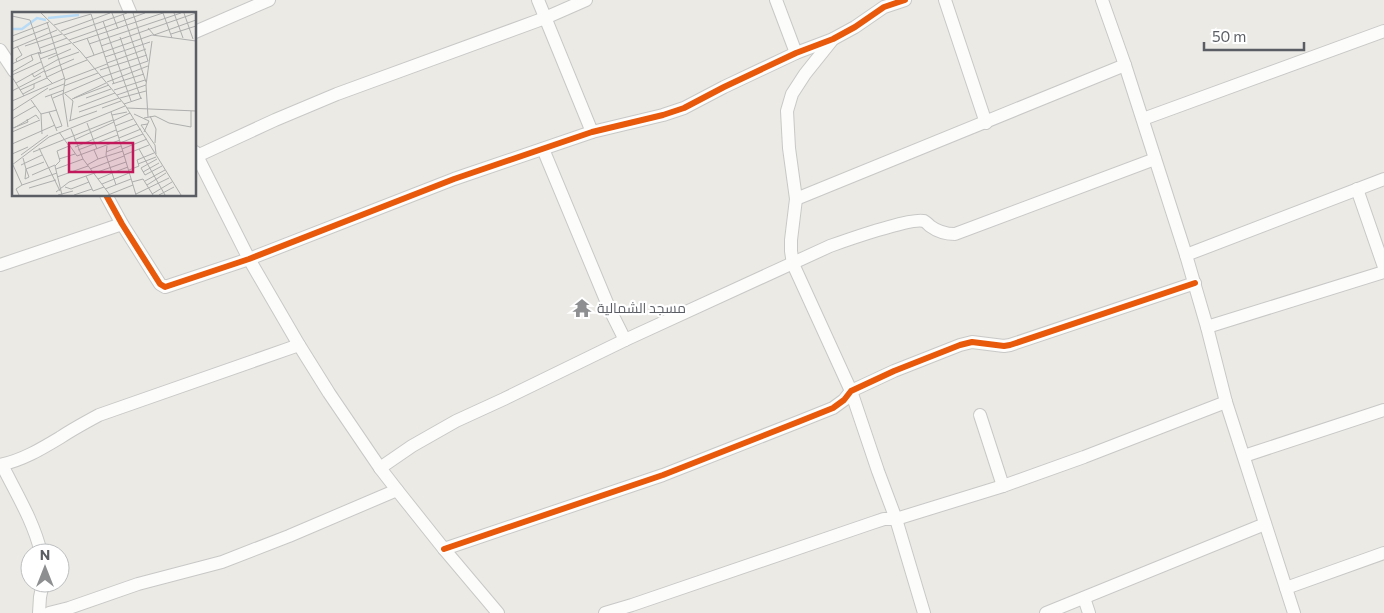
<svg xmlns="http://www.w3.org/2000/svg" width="1384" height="613" font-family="Commissioner,Cairo,sans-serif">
  <rect width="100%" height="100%" fill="#ebeae5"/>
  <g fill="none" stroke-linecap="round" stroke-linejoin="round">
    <!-- minor casing -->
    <g stroke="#c8c8c7" stroke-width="14">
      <g id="minor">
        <path d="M125 0 131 14"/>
        <path d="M538 0 592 132"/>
        <path d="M776 0 796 53"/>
        <path d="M945 0 986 123"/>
        <path d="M1102 0 1125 65 1186 255 1207 327 1226 402 1294 613"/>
        <path d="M195 32 269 0"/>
        <path d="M833 39 805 74 792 94 787 111 789 148 796 199 791 240V251L793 264 851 391 878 471 896 519 924 613"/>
        <path d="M0 50 14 71"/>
        <path d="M1143 119 1384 31"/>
        <path d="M195 152 249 259 299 345 329 393 380 468 397 490 444 549 498 613"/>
        <path d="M197 156 275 120 337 94 545 18 586 0"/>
        <path d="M1357 189 1384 267"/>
        <path d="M106 195 122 224 160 284 165 287 249 259 454 179 592 132 663 115 684 108 724 87 796 53 833 39 855 27 884 7 905 0"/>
        <path d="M796 199 1125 65"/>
        <path d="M1186 255 1384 179"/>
        <path d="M0 265 122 224"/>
        <path d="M1207 327 1384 272"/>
        <path d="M625 340 830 246C844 241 912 217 924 221 926 222 928 224 930 226 938 232 945 234 955 234L1155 159"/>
        <path d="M980 415 1003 486"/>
        <path d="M1244 456 1384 410"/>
        <path d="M0 465C23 460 41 449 61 437 73 429 86 422 99 415L299 345"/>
        <path d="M2 465C16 493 34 522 41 553"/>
        <path d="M380 468 412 446 456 421 504 399 625 340 610 310 543 149"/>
        <path d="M444 549 663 475 798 422 833 408 844 400 851 391 894 371 960 345 972 342 1004 346 1010 345 1195 283"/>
        <path d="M1286 588 1384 553"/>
        <path d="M1084 598 1089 613"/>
        <path d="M39 613 40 597 43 583"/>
        <path d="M49 613 69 608 138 584 222 562 289 536 397 490"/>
        <path d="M605 613 632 605 872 523 884 519H896L1003 486 1084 457 1226 402"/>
        <path d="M1046 613 1265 524"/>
      </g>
    </g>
    <!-- minor -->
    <use href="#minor" stroke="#fcfcfb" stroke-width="12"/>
    <!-- cycleway casing -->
    <g stroke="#fff" stroke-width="9">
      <g id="cycleway">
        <path d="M106 195 122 224 160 284 165 287 249 259 454 179 592 132 663 115 684 108 724 87 796 53 833 39 855 27 884 7 905 0"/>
        <path d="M444 549 663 475 798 422 833 408 844 400 851 391 894 371 960 345 972 342 1004 346 1010 345 1195 283"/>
      </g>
    </g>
    <!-- cycleway -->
    <use href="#cycleway" stroke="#e8590c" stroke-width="6"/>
  </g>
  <!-- icons -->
  <defs>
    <g id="temple-bare" transform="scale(1.5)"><path d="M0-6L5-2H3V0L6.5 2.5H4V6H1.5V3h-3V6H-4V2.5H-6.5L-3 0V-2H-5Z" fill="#8d8f91" stroke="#fff" stroke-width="2.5" paint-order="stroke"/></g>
  </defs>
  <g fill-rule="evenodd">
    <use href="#temple-bare" x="582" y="308"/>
  </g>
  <g text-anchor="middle" stroke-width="4.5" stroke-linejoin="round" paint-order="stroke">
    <!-- poi labels -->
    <g font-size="14" fill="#5a5e64" stroke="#fff" text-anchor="start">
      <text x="597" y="313">مسجد الشمالية</text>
    </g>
  </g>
  <!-- overview -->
  <g transform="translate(12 12)">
    <rect width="184" height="184" fill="#ebeae5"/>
    <path fill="none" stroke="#b7dbf7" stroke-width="2.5" d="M36 6 67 3M0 17H10L25 6 34 8"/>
    <path fill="none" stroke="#adaead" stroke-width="1" d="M29 1 68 39 113 93 169 183M100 1 106 17M151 1 160 26M162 1 171 26M172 1 181 27M111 2 134 70M0 4 18 8 29 41M91 9 119 89M35 10 53 68 51 83 56 115M42 13 79 2 102 72M136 16 142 23 184 8M49 19 98 1M159 22 184 14M52 23 115 1M0 24 37 10M108 25 129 87M75 26 82 43M57 28 133 1M0 30 36 16M61 31 151 1M77 32 169 1M13 34 50 22M89 34 184 1M28 36 55 26M0 37 45 18M26 40 35 66 41 72M27 42 59 31M93 45 138 30M74 46 140 23 184 29M28 47 44 41M36 47 59 37M5 50 4 47 10 43 5 34M95 51 134 37M0 52 19 43M50 58 75 48M88 58 135 43M0 60 21 48 19 43 29 40M32 60 62 47M20 61 22 65 32 59M0 63 29 50M0 65 12 84M35 65 50 58M90 65 136 49 121 1M53 68 95 52M95 70 136 54M4 71 45 48 67 40M100 72 132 62M52 74 86 61M8 78 35 66M37 78 52 72M102 78 133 68M0 79 29 64M11 82 22 76V72M53 82 61 89 58 109M39 83 50 114 44 116M105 83 134 73M33 85 52 78M41 86 90 65M62 86 94 71M74 86 99 77M108 86 134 79M60 87 97 73M19 88 29 102 30 122M0 89 53 66M112 92 130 86M66 95 103 81M90 96 109 89M115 96 184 99M0 99 36 76M37 100 45 119M67 100 107 86M99 100 124 183M29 102 45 98M122 102 137 109 132 120M100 103 115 100M138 104 144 117 143 131M136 105 134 73 140 29M132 106 143 104 157 111 179 115V99M0 107 23 94M57 109 85 99M101 109 118 101M75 111 85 137M136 112 129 113 143 133 144 142M103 114 121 107M1 116 16 110 15 107M2 116 24 103 27 107M59 117 71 147 98 183M0 120 28 108M47 120 57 134 45 139 48 149 43 154 50 183M105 120 125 112M107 126 129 117M62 128 102 110M108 131 131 122M0 132 43 113M58 134 65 144 108 128M95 134 94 143 104 173M63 135 104 118M27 136 48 179M110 137 135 127M127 137 153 183M66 138 106 123M21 140 101 108M94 140 109 134M0 142 16 135M9 143 36 123M112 143 137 133M11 146 14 157 13 167M47 147 63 142M86 147 111 139M145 147 129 156 133 163 150 154M126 152 144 145M0 153 37 125 113 94M1 153 10 173 4 177 7 183M9 153 30 143M75 153 86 147 82 138M44 157 71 147M78 157 112 144M117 158 127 154 125 148 142 141M131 160 147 151M100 161 116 155M20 163 43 153M74 164 81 179 92 175M45 165 76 154M13 167 17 165 14 157 32 150M86 167 100 161M133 169 153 158M120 170 131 167 141 183M90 172 117 161M10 173 45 161M135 173 154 161M53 175 59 177 77 170M17 176 44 168M93 177 119 167M44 180 57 170 114 150M124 182 157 166M140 182 160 170M46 183 61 179M62 183 80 177M96 183 121 173M147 183 162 175"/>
    <path fill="#c2185b" fill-opacity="0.15" stroke="#c2185b" stroke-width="2.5" d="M57 131H121V160H57Z"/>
    <rect width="184" height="184" fill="none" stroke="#5a5e64" stroke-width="2.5"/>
  </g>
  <!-- north arrow -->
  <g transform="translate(45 568)"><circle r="24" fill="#ffffff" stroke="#bdbfc1"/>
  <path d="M0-4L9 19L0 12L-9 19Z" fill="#8d8f91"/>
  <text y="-8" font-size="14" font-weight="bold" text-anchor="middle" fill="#5a5e64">N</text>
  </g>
  <!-- scale -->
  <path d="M1204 42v8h100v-8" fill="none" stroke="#5a5e64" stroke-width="2.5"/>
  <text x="1212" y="42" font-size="15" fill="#5a5e64" stroke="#ffffff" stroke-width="4" paint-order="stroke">50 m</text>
</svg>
